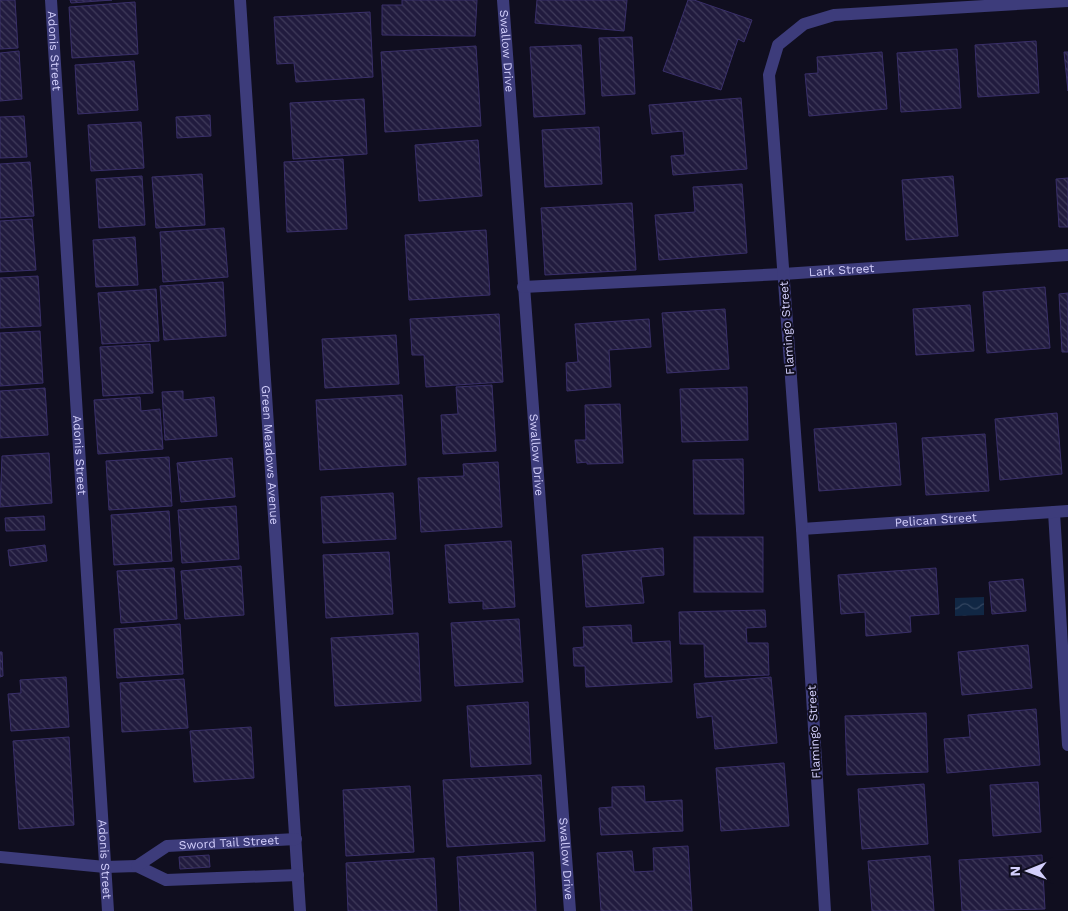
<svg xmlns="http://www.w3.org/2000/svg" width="1068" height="911" font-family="'Work Sans',sans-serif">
  <defs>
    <pattern id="water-waves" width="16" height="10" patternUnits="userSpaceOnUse" patternTransform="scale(1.25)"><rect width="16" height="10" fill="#112744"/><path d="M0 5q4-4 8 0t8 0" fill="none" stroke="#334560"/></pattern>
    <pattern id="building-back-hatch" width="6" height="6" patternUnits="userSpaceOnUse" patternTransform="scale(1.25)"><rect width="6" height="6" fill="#211b3e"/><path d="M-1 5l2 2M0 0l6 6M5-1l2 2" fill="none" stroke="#403b5b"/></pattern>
  </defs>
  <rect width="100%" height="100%" fill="#100e1f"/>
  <!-- water -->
  <path fill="url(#water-waves)" d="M984 597V615L955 616V598Z"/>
  <!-- building -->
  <g fill="url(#building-back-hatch)" stroke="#392f69">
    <path d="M0 0H15L18 48 0 49Z"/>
    <path d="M70 0H112L71 3Z"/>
    <path d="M402 0H477L475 36 382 35V5H402Z"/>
    <path d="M537 0H627L624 31 535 23Z"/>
    <path d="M688 0H694L752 20 744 42 738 39 721 90 663 71Z"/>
    <path d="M135 2 138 54 72 58 69 7Z"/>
    <path d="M370 12 373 77 296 82 294 63 277 64 274 17Z"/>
    <path d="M632 37 635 94 602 96 599 38Z"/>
    <path d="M1036 41 1039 93 978 97 975 45Z"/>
    <path d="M581 45 585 114 534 117 530 47Z"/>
    <path d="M476 46 481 126 385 132 381 52Z"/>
    <path d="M957 49 961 108 901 112 897 53Z"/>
    <path d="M19 51 22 99 0 101V53Z"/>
    <path d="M882 52 887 109 809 116 805 74 818 73 817 57Z"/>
    <path d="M1064 52H1068V91Z"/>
    <path d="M134 61 138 110 78 114 75 65Z"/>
    <path d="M741 98 747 169 673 175 671 156 685 155 683 131 652 134 649 105Z"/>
    <path d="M364 99 367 154 293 159 290 103Z"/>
    <path d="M210 115 211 136 177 138 176 117Z"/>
    <path d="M24 116 27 157 0 158V117Z"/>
    <path d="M141 122 144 168 91 171 88 125Z"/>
    <path d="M599 127 602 184 545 187 542 130Z"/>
    <path d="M478 140 482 196 419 201 415 145Z"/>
    <path d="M343 159 347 229 287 232 284 162Z"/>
    <path d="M30 162 34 216 0 218V164Z"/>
    <path d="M202 174 205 225 156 228 152 177Z"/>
    <path d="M142 176 145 225 99 228 96 179Z"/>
    <path d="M953 176 958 236 906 240 902 180Z"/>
    <path d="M1068 178V227H1059L1056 179Z"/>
    <path d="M742 184 747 253 659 260 655 215 695 212 693 187Z"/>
    <path d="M632 203 636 270 545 275 541 208Z"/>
    <path d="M32 219 36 270 0 272V221Z"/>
    <path d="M224 228 228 277 163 282 160 232Z"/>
    <path d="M486 230 490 295 409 300 405 235Z"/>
    <path d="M135 237 138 285 96 287 93 240Z"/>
    <path d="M38 276 41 326 0 328V278Z"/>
    <path d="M223 282 226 336 164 340 160 286Z"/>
    <path d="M1045 287 1050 348 987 353 983 292Z"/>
    <path d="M156 289 159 341 102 344 98 293Z"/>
    <path d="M1068 293V352H1062L1059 294Z"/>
    <path d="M970 305 974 351 916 355 913 309Z"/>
    <path d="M725 309 729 369 667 373 662 313Z"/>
    <path d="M499 314 503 382 426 387 424 355H412L410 319Z"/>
    <path d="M649 319 651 347 609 350 611 387 567 391 566 363 578 362 575 324Z"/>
    <path d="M40 331 43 383 0 386V333Z"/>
    <path d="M396 335 399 384 325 388 322 339Z"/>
    <path d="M150 344 153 393 103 396 100 347Z"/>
    <path d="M492 385 496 451 443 454 441 415 458 414 456 387Z"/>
    <path d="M747 387 748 440 682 442 680 389Z"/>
    <path d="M45 388 48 435 0 438V391Z"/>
    <path d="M183 391V400L214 397 217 436 165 440 162 392Z"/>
    <path d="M402 395 406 465 320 470 316 400Z"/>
    <path d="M140 397 141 411 160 409 163 449 98 454 94 400Z"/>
    <path d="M620 404 623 463 587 464V462L577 463 575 440H586L585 405Z"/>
    <path d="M1057 413 1062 474 1000 480 995 419Z"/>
    <path d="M896 423 901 485 819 491 814 429Z"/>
    <path d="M985 434 989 491 926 495 922 438Z"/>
    <path d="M49 453 52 503 0 507 2 456Z"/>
    <path d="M169 457 172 506 109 510 106 461Z"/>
    <path d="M232 458 235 497 181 502 177 463Z"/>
    <path d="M743 459 744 514H694L693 460Z"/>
    <path d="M498 462 502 527 421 532 418 478 464 476 463 464Z"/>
    <path d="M393 493 396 539 323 543 321 497Z"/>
    <path d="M236 506 239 559 182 563 178 510Z"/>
    <path d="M169 511 172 561 114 565 111 515Z"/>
    <path d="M44 516 45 530 6 531 5 518Z"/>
    <rect x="694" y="537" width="69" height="55"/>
    <path d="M511 541 515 607 483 609V601L449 603 445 545Z"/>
    <path d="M45 545 47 561 10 566 8 550Z"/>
    <path d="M663 548 664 575 641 577 644 603 586 607 582 555Z"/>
    <path d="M389 552 393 614 326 618 323 555Z"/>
    <path d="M241 566 244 615 185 619 181 571Z"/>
    <path d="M174 568 177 619 121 623 117 571Z"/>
    <path d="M936 568 939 614 910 616 911 632 866 636 865 612 841 614 838 575Z"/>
    <path d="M1023 579 1026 611 992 614 989 582Z"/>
    <path d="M765 610 766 627 746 628 747 643H768L769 675 705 677 704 644H680L679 612Z"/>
    <path d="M519 619 523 682 455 686 451 623Z"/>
    <path d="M180 624 183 674 117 678 114 629Z"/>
    <path d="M631 625 632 643 670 641 672 682 586 687 585 666H574L573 648 584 647 583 627Z"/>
    <path d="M418 633 421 701 335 706 331 638Z"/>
    <path d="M1028 645 1032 688 962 695 958 652Z"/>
    <path d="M0 652H2L3 676 0 677Z"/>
    <path d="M66 677 69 727 11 731 8 694 21 693 20 680Z"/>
    <path d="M771 677 777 743 715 749 712 716 697 718 694 684Z"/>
    <path d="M184 679 188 728 122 732 120 683Z"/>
    <path d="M528 702 531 764 471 767 467 706Z"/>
    <path d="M1036 709 1040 765 947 773 944 739 970 737 968 715Z"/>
    <path d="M926 713 928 772 847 775 845 716Z"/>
    <path d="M251 727 254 778 194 782 190 731Z"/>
    <path d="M69 737 74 825 19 829 13 741Z"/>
    <path d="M784 763 789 826 721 831 716 768Z"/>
    <path d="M541 775 545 841 447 847 443 780Z"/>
    <path d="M1038 782 1041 832 993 836 990 785Z"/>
    <path d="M924 784 928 844 862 849 858 789Z"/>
    <path d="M410 786 414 852 346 856 343 790Z"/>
    <path d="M644 786 645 802 682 800 683 831 601 835 599 808 612 807V787Z"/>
    <path d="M688 846 692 911H601L597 853 632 851 634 872 654 871 653 848Z"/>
    <path d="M533 852 536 911H460L457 857Z"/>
    <path d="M209 855 210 867 180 869 179 857Z"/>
    <path d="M1042 855 1045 909 962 911 959 860Z"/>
    <path d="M930 856 934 911H872L868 861Z"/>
    <path d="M434 858 437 911H348L346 863Z"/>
  </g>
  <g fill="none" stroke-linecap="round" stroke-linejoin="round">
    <!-- minor -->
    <g stroke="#3d3c7b" stroke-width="12">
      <path id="s1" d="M51 0 108 911"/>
      <path id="s2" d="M240 0 300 911"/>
      <path id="s3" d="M503 0 570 911"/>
      <path id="s4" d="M523 287 783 274 1068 255"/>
      <path d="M1054 512 1068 745"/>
      <path id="s5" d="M802 529 1068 511"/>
      <path d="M0 857 105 867 137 866 166 880 298 875"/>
      <path id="s6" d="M137 866 167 846 296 839"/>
      <path d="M825 911 802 529 769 75 778 45 804 24 834 15 1068 1"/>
    </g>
  </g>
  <g text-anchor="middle" stroke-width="4" stroke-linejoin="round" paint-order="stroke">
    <!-- street labels -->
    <g font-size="12" fill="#d3cffc" stroke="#100e1f">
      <text dy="4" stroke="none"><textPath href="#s1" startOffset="51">Adonis Street</textPath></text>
      <text dy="4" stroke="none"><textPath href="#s3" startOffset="51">Swallow Drive</textPath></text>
      <text dy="4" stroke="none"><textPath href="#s4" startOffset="319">Lark Street</textPath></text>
      <text transform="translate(787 328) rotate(-94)" y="4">Flamingo Street</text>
      <text dy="4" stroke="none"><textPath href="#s2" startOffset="456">Green Meadows Avenue</textPath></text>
      <text dy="4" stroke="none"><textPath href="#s1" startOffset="456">Adonis Street</textPath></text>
      <text dy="4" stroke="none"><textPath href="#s3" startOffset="456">Swallow Drive</textPath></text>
      <text dy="4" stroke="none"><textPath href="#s5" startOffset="134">Pelican Street</textPath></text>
      <text transform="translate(814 732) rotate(-93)" y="4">Flamingo Street</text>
      <text dy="4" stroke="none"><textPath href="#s6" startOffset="98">Sword Tail Street</textPath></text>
      <text dy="4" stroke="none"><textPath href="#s3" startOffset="861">Swallow Drive</textPath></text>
      <text dy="4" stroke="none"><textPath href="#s1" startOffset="861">Adonis Street</textPath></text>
    </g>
  </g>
  <!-- north arrow -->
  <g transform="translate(1028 871) rotate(269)" stroke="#100e1f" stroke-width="4" paint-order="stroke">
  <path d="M0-4L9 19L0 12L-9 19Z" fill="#d3cffc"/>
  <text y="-8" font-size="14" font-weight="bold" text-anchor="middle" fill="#d3cffc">N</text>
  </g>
</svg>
